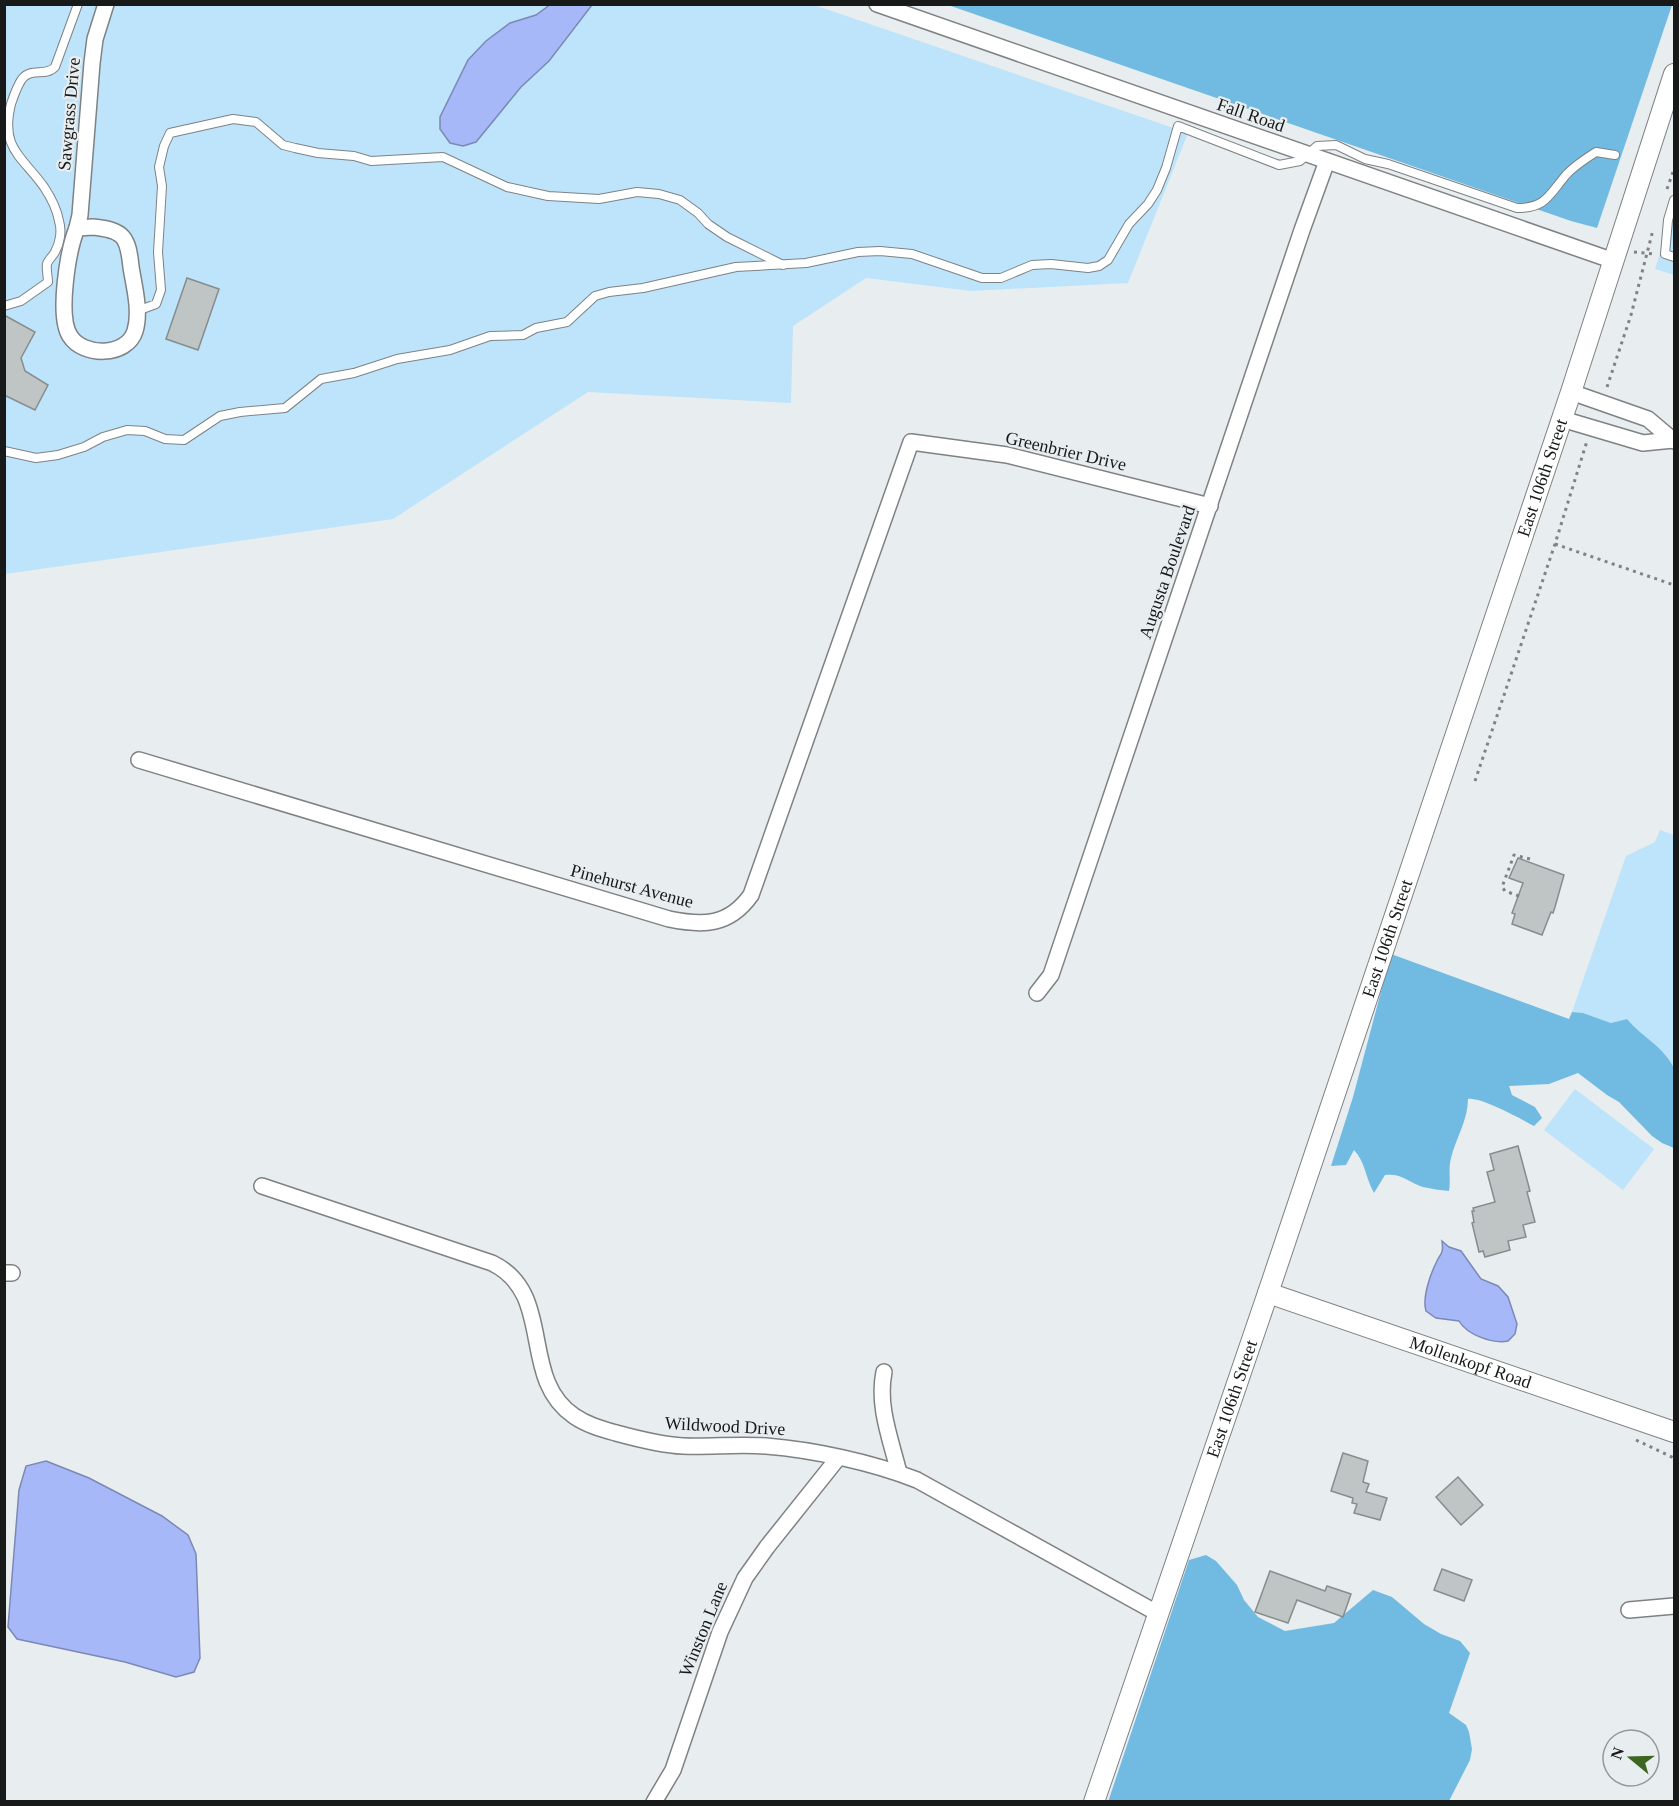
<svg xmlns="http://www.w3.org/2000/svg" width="1679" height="1806" font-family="Georgia,serif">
  <rect width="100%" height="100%" fill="#e8edef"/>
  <!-- green -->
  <g fill="#bde4fa">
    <path d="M4 5H814L1188 133 1128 283 971 291 866 278 793 326 791 403 588 392 393 519 5 574Z"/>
    <path d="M1674 211V275L1655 269Z"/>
    <path d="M1660 830 1674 835V1068C1664 1047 1641 1037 1627 1019L1611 1023 1583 1013 1572 1012 1626 856 1655 842Z"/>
    <path d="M1575 1089 1654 1149 1623 1190 1544 1130Z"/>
  </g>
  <!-- forest -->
  <g fill="#71bbe2">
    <path d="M948 5H1672L1597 228 1571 221Z"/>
    <path d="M1391 954 1569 1019 1572 1012 1583 1013 1611 1023 1627 1019C1641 1036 1664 1047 1674 1068V1148L1662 1143 1652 1136 1619 1102 1607 1095 1578 1073 1549 1084 1509 1086 1512 1095 1535 1107 1542 1118 1534 1126C1521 1119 1481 1097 1468 1099 1468 1120 1456 1138 1451 1158 1448 1169 1451 1180 1449 1191 1440 1190 1432 1189 1423 1187 1408 1182 1402 1173 1385 1175L1374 1193C1366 1179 1365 1161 1354 1150L1346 1165 1331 1166 1353 1097Z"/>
    <path d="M1206 1555 1216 1561 1237 1585 1244 1600 1258 1617 1285 1631 1334 1623 1373 1590 1392 1597 1424 1624 1441 1634 1460 1641 1470 1653 1449 1713 1466 1725 1469 1732 1472 1749 1470 1760 1449 1801 1108 1802 1189 1560Z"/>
  </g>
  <!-- water -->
  <g fill="#a7b8f8" stroke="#7c89b5" stroke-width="1.5">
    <path d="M551 4 592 5 549 61 521 87 476 142 463 146 450 143 440 129V117L468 60 486 41 510 23 536 15Z"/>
    <path d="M1442 1241 1449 1247 1461 1251 1481 1279 1498 1286 1508 1297 1517 1324 1515 1334 1508 1341C1493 1344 1467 1335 1459 1321L1436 1318 1426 1311C1422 1299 1430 1275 1436 1263 1440 1253 1444 1255 1442 1241Z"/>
    <path d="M46 1461 89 1478 162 1516 188 1535 196 1554 200 1658 194 1672 176 1677 125 1662 17 1639 8 1627 19 1490 26 1466Z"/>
  </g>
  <!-- building -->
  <g fill="#bfc4c5" stroke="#878c8d" stroke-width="1.5">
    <path d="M187 278 219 289 198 350 166 339Z"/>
    <path d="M4 315 35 332 21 358 25 371 48 385 35 410 4 395Z"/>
    <path d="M1518 858 1564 875 1555 907 1553 913 1551 912 1542 935 1512 924 1515 914 1512 913 1523 883 1509 878Z"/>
    <path d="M1518 1146 1530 1191 1527 1192 1535 1222 1523 1225 1526 1237 1508 1241 1510 1250 1485 1257 1483 1251 1479 1252 1472 1223 1474 1222 1472 1211H1474L1473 1208 1495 1202 1487 1172 1494 1170 1490 1154Z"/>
    <path d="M1343 1453 1368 1461 1363 1482 1369 1484 1366 1492 1387 1498 1380 1520 1354 1513 1357 1504 1352 1503 1353 1498 1331 1491Z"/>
    <path d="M1458 1477 1483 1505 1461 1525 1436 1497Z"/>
    <path d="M1442 1569 1472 1580 1464 1601 1434 1590Z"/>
    <path d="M1270 1571 1325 1591 1327 1586 1351 1594 1343 1617 1297 1600 1288 1623 1255 1612Z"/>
  </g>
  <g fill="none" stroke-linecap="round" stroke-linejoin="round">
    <!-- service casing -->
    <g stroke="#7e8285" stroke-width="10">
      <g id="service">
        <path d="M1674 200 1668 220 1665 254 1674 257"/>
        <path d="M4 306 21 301 48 282C48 277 46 269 47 264 48 260 53 256 55 252 60 243 62 231 59 221 57 210 50 196 44 187 22 156 0 149 11 104 14 95 17 86 22 79 31 67 46 77 55 67L78 4"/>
        <path d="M137 311 156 304 161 290 158 252 162 186 159 167 164 146 170 133 233 119 256 122 283 145 295 148 318 153 354 156 371 161 443 157 507 187 548 196 599 199 637 192 659 194 680 200 698 213 708 224 727 237 783 265"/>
        <path d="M4 451 36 458 58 455 84 447 103 437 127 430 145 431 165 439 184 440 220 416 240 412 285 408 321 379 354 373 397 359 450 350 490 336 523 335 536 328 567 322 595 296 609 292 643 288 736 267 806 263 858 252 880 251 912 254 982 278H1001L1032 265 1051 264 1088 268 1099 266 1108 260 1129 224 1148 204 1157 190 1166 168 1178 126 1279 165 1300 161 1317 146 1336 145 1365 159 1388 164 1517 208C1546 208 1549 195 1566 175 1574 166 1585 159 1596 152L1615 155"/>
      </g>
    </g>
    <!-- minor casing -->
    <g stroke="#7e8285" stroke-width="18">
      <g id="minor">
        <path d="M877 4 1614 261"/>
        <path d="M93 227C124 230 128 237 131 267 134 286 141 311 135 331 127 357 83 357 70 336 57 316 68 250 77 228Z"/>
        <path d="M77 228 80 215 92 63 95 39 106 4"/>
        <path d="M1571 392 1648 419 1674 441"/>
        <path d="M1562 419 1643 443 1673 440"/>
        <path d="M139 760 669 919C703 926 729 926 751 895L911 442 1007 455 1210 506"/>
        <path d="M1037 993 1051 975 1302 230 1327 161"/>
        <path d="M262 1186 492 1263C556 1294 518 1378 574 1416 587 1425 602 1429 616 1433 638 1439 661 1445 683 1446 711 1447 738 1444 766 1446 814 1450 871 1462 917 1480L1157 1613"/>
        <path d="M4 1273H12"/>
        <path d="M884 1372C877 1406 891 1440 899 1473"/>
        <path d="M1629 1610 1674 1606"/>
        <path d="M654 1802 673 1770 720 1632 745 1578 767 1547 838 1458"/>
      </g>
    </g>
    <!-- tertiary casing -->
    <g stroke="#7e8285" stroke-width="22">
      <g id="tertiary">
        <path id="s1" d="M1268 1293 1674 1432"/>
        <path id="s2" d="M1094 1802 1268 1293 1571 392 1674 74"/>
      </g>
    </g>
    <!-- path -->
    <g stroke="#808384" stroke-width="3" stroke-dasharray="3 4.5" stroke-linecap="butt">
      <path d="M1667 189 1674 169"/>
      <path d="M1634 252 1654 254"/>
      <path d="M1607 387 1631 315 1653 230"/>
      <path d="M1555 544 1674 585"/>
      <path d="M1475 781 1555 544 1587 441"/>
      <path d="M1519 896 1505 891 1502 887 1514 855 1530 859"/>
      <path d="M1636 1440 1674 1458"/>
    </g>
    <!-- service -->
    <use href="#service" stroke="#fff" stroke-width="8"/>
    <!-- minor -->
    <use href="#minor" stroke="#fff" stroke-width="15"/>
    <!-- tertiary -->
    <use href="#tertiary" stroke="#fff" stroke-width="20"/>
  </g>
  <g text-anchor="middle" stroke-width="4.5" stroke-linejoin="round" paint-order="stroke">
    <!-- street labels -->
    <g font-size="18" fill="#181a1a" stroke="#e8edef">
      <text transform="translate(69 114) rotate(-85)" y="6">Sawgrass Drive</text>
      <text transform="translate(1251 115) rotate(19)" y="6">Fall Road</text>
      <text transform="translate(1066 451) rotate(13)" y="6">Greenbrier Drive</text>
      <text dy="6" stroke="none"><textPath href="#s2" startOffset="1398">East 106th Street</textPath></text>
      <text transform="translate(1167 572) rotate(-71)" y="6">Augusta Boulevard</text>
      <text transform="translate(632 886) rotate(15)" y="6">Pinehurst Avenue</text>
      <text dy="6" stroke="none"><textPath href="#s2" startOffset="912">East 106th Street</textPath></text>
      <text dy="6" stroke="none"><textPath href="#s1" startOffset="214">Mollenkopf Road</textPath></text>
      <text dy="6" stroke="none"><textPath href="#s2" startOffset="426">East 106th Street</textPath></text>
      <text transform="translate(725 1426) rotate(3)" y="6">Wildwood Drive</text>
      <text transform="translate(703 1629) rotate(-68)" y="6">Winston Lane</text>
    </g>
  </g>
  <!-- border -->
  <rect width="1679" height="1806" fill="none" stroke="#181a1a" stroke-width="12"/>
  <!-- north arrow -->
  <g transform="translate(1631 1758) rotate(289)"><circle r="28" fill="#e8edef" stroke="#95999a" stroke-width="1.5"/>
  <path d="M0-4.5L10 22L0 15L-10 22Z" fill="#3d6621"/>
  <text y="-9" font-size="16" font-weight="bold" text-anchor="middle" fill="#181a1a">N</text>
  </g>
</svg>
